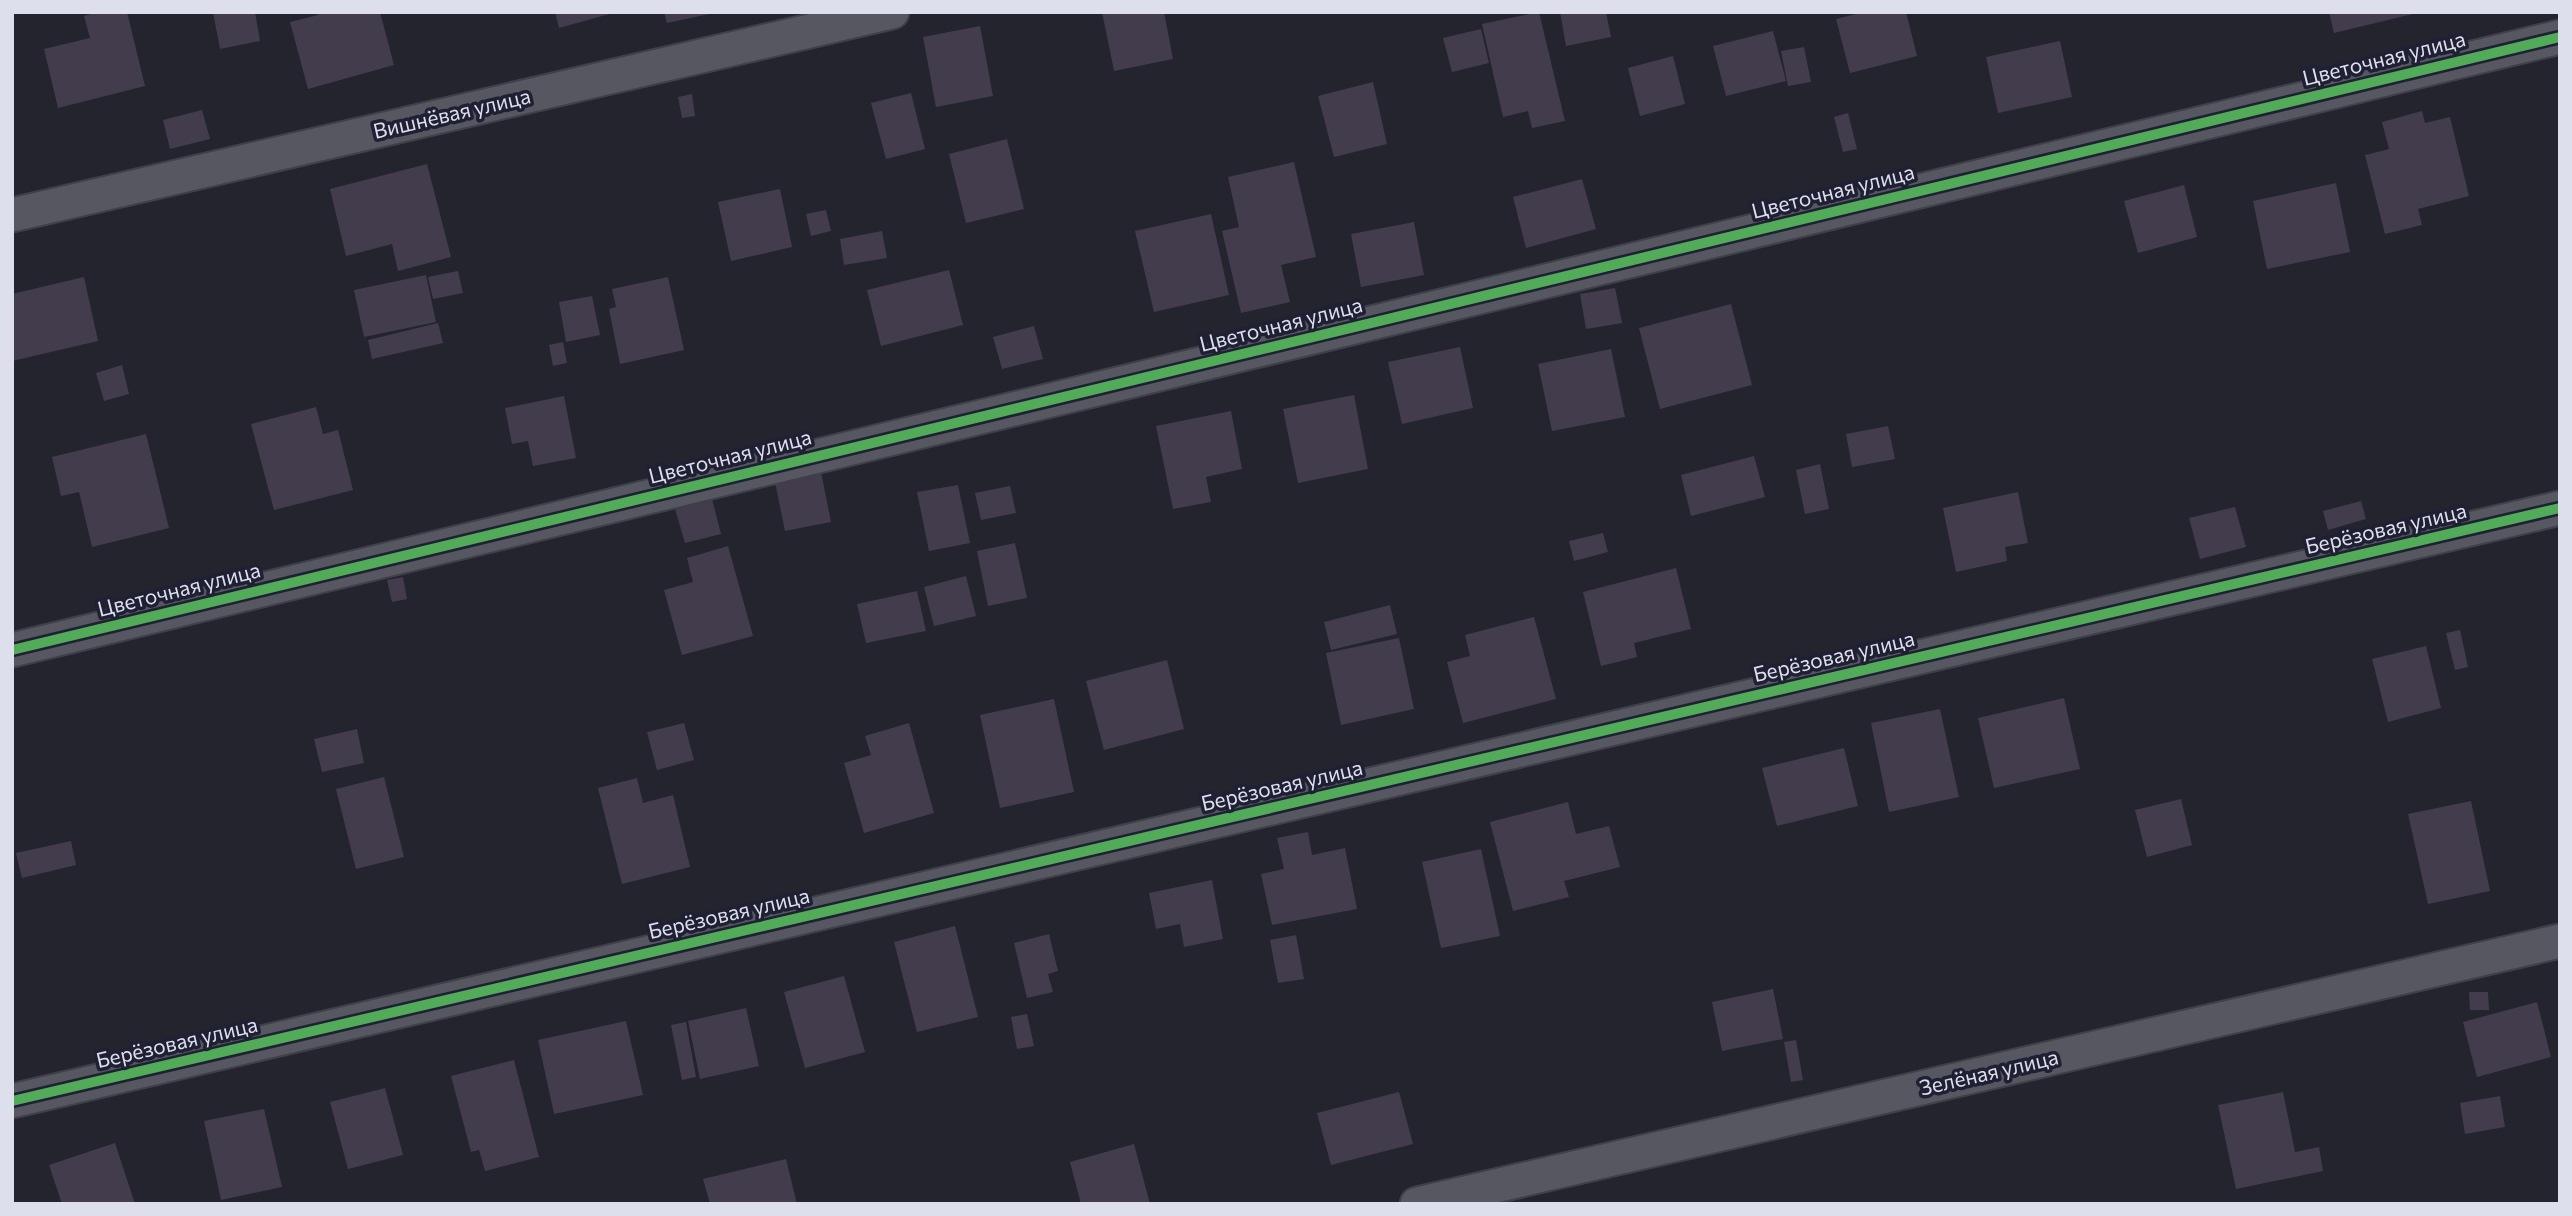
<svg xmlns="http://www.w3.org/2000/svg" width="2572" height="1216" font-family="Commissioner,sans-serif">
  <rect width="100%" height="100%" fill="#24242f"/>
  <!-- building -->
  <g fill="#423c4d">
    <path d="M97 12H127L145 86 58 108 44 49 90 38 84 16Z"/>
    <path d="M213 12H255L260 41 220 49Z"/>
    <path d="M317 12H380L394 65 308 89 290 22 318 15Z"/>
    <path d="M555 12H612L613 13 559 28Z"/>
    <path d="M664 12H713L714 13 667 23Z"/>
    <path d="M1102 12H1164L1173 59 1114 71Z"/>
    <path d="M1539 12 1565 121 1532 128 1528 111 1503 117 1482 24Z"/>
    <path d="M1560 12H1606L1611 37 1566 46Z"/>
    <path d="M1864 12H1906L1917 56 1850 73 1836 19Z"/>
    <path d="M2329 12H2417V13L2334 33Z"/>
    <path d="M980 26 993 96 936 107 923 37Z"/>
    <path d="M1481 29 1489 63 1452 72 1443 38Z"/>
    <path d="M1773 31 1786 81 1726 96 1713 46Z"/>
    <path d="M2060 41 2072 97 1998 113 1986 57Z"/>
    <path d="M1804 47 1811 82 1788 86 1781 51Z"/>
    <path d="M1673 56 1685 104 1640 116 1628 68Z"/>
    <path d="M1373 82 1387 144 1334 157 1318 96Z"/>
    <path d="M911 93 925 149 886 159 871 103Z"/>
    <path d="M692 94 695 116 682 118 678 97Z"/>
    <path d="M202 110 210 139 170 149 163 120Z"/>
    <path d="M2422 111 2425 123 2450 117 2469 196 2418 209 2422 225 2385 234 2365 155 2389 149 2382 122Z"/>
    <path d="M1848 113 1857 149 1843 152 1834 117Z"/>
    <path d="M1007 139 1024 209 966 223 949 154Z"/>
    <path d="M1294 162 1316 257 1281 265 1290 302 1241 313 1222 231 1239 227 1228 177Z"/>
    <path d="M427 164 451 257 398 271 392 244 346 256 330 189Z"/>
    <path d="M1582 179 1596 229 1526 248 1513 197Z"/>
    <path d="M2336 183 2350 252 2267 269 2253 201Z"/>
    <path d="M2184 185 2197 237 2138 253 2124 201Z"/>
    <path d="M780 189 792 247 731 261 718 202Z"/>
    <path d="M826 210 831 231 811 236 806 214Z"/>
    <path d="M1211 214 1229 295 1154 312 1135 231Z"/>
    <path d="M1414 222 1424 275 1361 287 1351 234Z"/>
    <path d="M882 231 887 258 844 265 840 239Z"/>
    <path d="M949 270 963 325 881 346 867 290Z"/>
    <path d="M458 271 463 293 433 299 428 277Z"/>
    <path d="M426 275 436 322 364 337 354 290Z"/>
    <path d="M84 277 98 341 12 361V294Z"/>
    <path d="M668 277 684 350 620 364 609 309 616 307 612 289Z"/>
    <path d="M1615 288 1622 323 1586 329 1580 294Z"/>
    <path d="M592 296 600 335 566 342 559 302Z"/>
    <path d="M1731 304 1752 385 1660 409 1639 328Z"/>
    <path d="M438 323 443 343 372 359 368 340Z"/>
    <path d="M1034 326 1043 359 1002 369 993 337Z"/>
    <path d="M563 342 567 363 553 366 549 345Z"/>
    <path d="M1460 347 1473 408 1402 424 1388 362Z"/>
    <path d="M1611 349 1625 417 1552 431 1538 364Z"/>
    <path d="M122 365 129 394 104 401 96 373Z"/>
    <path d="M1354 395 1368 469 1298 483 1283 409Z"/>
    <path d="M564 396 576 458 533 466 528 441 512 444 505 408Z"/>
    <path d="M316 407 323 434 338 430 353 490 274 510 251 424Z"/>
    <path d="M1231 411 1242 469 1206 477 1211 502 1173 509 1156 426Z"/>
    <path d="M1888 426 1895 459 1852 467 1846 434Z"/>
    <path d="M146 434 169 528 92 547 79 492 61 496 52 457Z"/>
    <path d="M1754 456 1765 497 1691 516 1681 475Z"/>
    <path d="M1820 464 1829 509 1805 514 1796 470Z"/>
    <path d="M821 472 831 522 785 531 775 482Z"/>
    <path d="M958 485 970 543 929 551 917 492Z"/>
    <path d="M1010 486 1016 513 981 520 975 493Z"/>
    <path d="M2018 492 2028 543 2005 547 2007 561 1956 572 1943 508Z"/>
    <path d="M712 499 721 534 685 543 675 509Z"/>
    <path d="M2361 501 2366 519 2328 530 2323 511Z"/>
    <path d="M2235 507 2246 547 2200 559 2189 518Z"/>
    <path d="M1603 533 1608 552 1574 561 1569 541Z"/>
    <path d="M1015 543 1027 598 988 606 977 551Z"/>
    <path d="M728 546 753 636 682 655 664 590 693 582 687 558Z"/>
    <path d="M1676 568 1691 629 1634 643 1637 657 1601 666 1583 592Z"/>
    <path d="M966 576 976 616 934 626 924 587Z"/>
    <path d="M403 577 407 599 392 602 387 580Z"/>
    <path d="M917 591 926 631 866 643 857 604Z"/>
    <path d="M1390 605 1397 634 1331 650 1324 622Z"/>
    <path d="M1534 617 1556 699 1463 723 1447 662 1470 656 1465 635Z"/>
    <path d="M2460 630 2468 667 2455 670 2446 633Z"/>
    <path d="M1399 638 1414 709 1341 725 1326 653Z"/>
    <path d="M2426 646 2441 708 2388 722 2372 659Z"/>
    <path d="M1167 660 1184 729 1104 750 1086 681Z"/>
    <path d="M2064 698 2080 769 1994 788 1978 718Z"/>
    <path d="M1054 699 1074 792 1000 808 980 715Z"/>
    <path d="M1940 709 1959 797 1889 812 1871 723Z"/>
    <path d="M684 723 694 760 657 770 647 732Z"/>
    <path d="M909 723 934 813 864 833 844 763 871 755 865 736Z"/>
    <path d="M357 729 364 763 322 772 314 739Z"/>
    <path d="M1844 748 1858 806 1777 826 1762 768Z"/>
    <path d="M384 777 404 857 356 869 336 789Z"/>
    <path d="M637 778 643 803 673 795 690 867 622 884 598 788Z"/>
    <path d="M2181 799 2192 845 2147 857 2135 810Z"/>
    <path d="M2471 801 2490 891 2428 904 2408 814Z"/>
    <path d="M1568 802 1576 834 1609 826 1620 867 1564 881 1569 897 1513 911 1490 822Z"/>
    <path d="M1308 832 1312 855 1345 848 1357 909 1272 925 1261 874 1284 869 1277 838Z"/>
    <path d="M71 841 76 865 22 878 16 853Z"/>
    <path d="M1481 849 1500 936 1441 948 1422 862Z"/>
    <path d="M1212 880 1223 939 1184 947 1180 924 1156 929 1149 893Z"/>
    <path d="M955 926 978 1017 917 1032 894 942Z"/>
    <path d="M1049 934 1058 971 1048 974 1053 992 1027 998 1014 943Z"/>
    <path d="M1296 935 1304 979 1278 983 1270 940Z"/>
    <path d="M844 976 865 1052 805 1068 784 992Z"/>
    <path d="M1773 989 1783 1039 1722 1051 1712 1002Z"/>
    <path d="M2469 992H2488L2489 1010H2470Z"/>
    <path d="M2537 1002 2551 1057 2477 1077 2463 1022Z"/>
    <path d="M746 1008 759 1066 700 1079 688 1021Z"/>
    <path d="M1027 1014 1034 1046 1017 1049 1011 1017Z"/>
    <path d="M626 1021 643 1095 554 1114 538 1040Z"/>
    <path d="M686 1022 696 1077 682 1080 671 1025Z"/>
    <path d="M1796 1040 1803 1080 1791 1082 1784 1042Z"/>
    <path d="M514 1060 539 1157 485 1171 479 1150 471 1152 451 1076Z"/>
    <path d="M385 1088 403 1155 348 1169 330 1102Z"/>
    <path d="M1399 1092 1413 1144 1331 1165 1317 1113Z"/>
    <path d="M2283 1092 2295 1152 2319 1147 2323 1171 2236 1189 2218 1105Z"/>
    <path d="M2500 1096 2505 1127 2465 1134 2460 1103Z"/>
    <path d="M264 1109 282 1187 221 1200 204 1121Z"/>
    <path d="M115 1143 135 1204H62L49 1165Z"/>
    <path d="M1134 1144 1150 1204H1081L1070 1162Z"/>
    <path d="M786 1159 797 1204H710L703 1179Z"/>
  </g>
  <g fill="none" stroke-linecap="round" stroke-linejoin="round">
    <!-- minor casing -->
    <g stroke="#40404a" stroke-width="37">
      <g id="minor">
        <path d="M12 215 892 12"/>
        <path d="M12 650 2560 37"/>
        <path d="M12 1101 2560 508"/>
        <path d="M1417 1204 2560 941"/>
      </g>
    </g>
    <!-- minor -->
    <use href="#minor" stroke="#565760" stroke-width="33"/>
    <!-- cycleway casing -->
    <g stroke="#1f2034" stroke-width="15">
      <g id="cycleway">
        <path d="M12 650 2560 37"/>
        <path d="M12 1101 2560 508"/>
      </g>
    </g>
    <!-- cycleway -->
    <use href="#cycleway" stroke="#51ab58" stroke-width="10"/>
  </g>
  <g text-anchor="middle" stroke-width="7" stroke-linejoin="round" paint-order="stroke">
    <!-- street labels -->
    <g font-size="21" fill="#dedfed" stroke="#1f2034">
      <text transform="translate(2384 59) rotate(-14)" y="7">Цветочная улица</text>
      <text transform="translate(452 114) rotate(-13)" y="7">Вишнёвая улица</text>
      <text transform="translate(1833 192) rotate(-14)" y="7">Цветочная улица</text>
      <text transform="translate(1281 325) rotate(-14)" y="7">Цветочная улица</text>
      <text transform="translate(730 457) rotate(-14)" y="7">Цветочная улица</text>
      <text transform="translate(2386 529) rotate(-13)" y="7">Берёзовая улица</text>
      <text transform="translate(179 590) rotate(-14)" y="7">Цветочная улица</text>
      <text transform="translate(1834 657) rotate(-13)" y="7">Берёзовая улица</text>
      <text transform="translate(1282 786) rotate(-13)" y="7">Берёзовая улица</text>
      <text transform="translate(729 914) rotate(-13)" y="7">Берёзовая улица</text>
      <text transform="translate(177 1043) rotate(-13)" y="7">Берёзовая улица</text>
      <text transform="translate(1989 1073) rotate(-13)" y="7">Зелёная улица</text>
    </g>
  </g>
  <!-- border -->
  <rect width="2572" height="1216" fill="none" stroke="#dedfed" stroke-width="28"/>
</svg>
